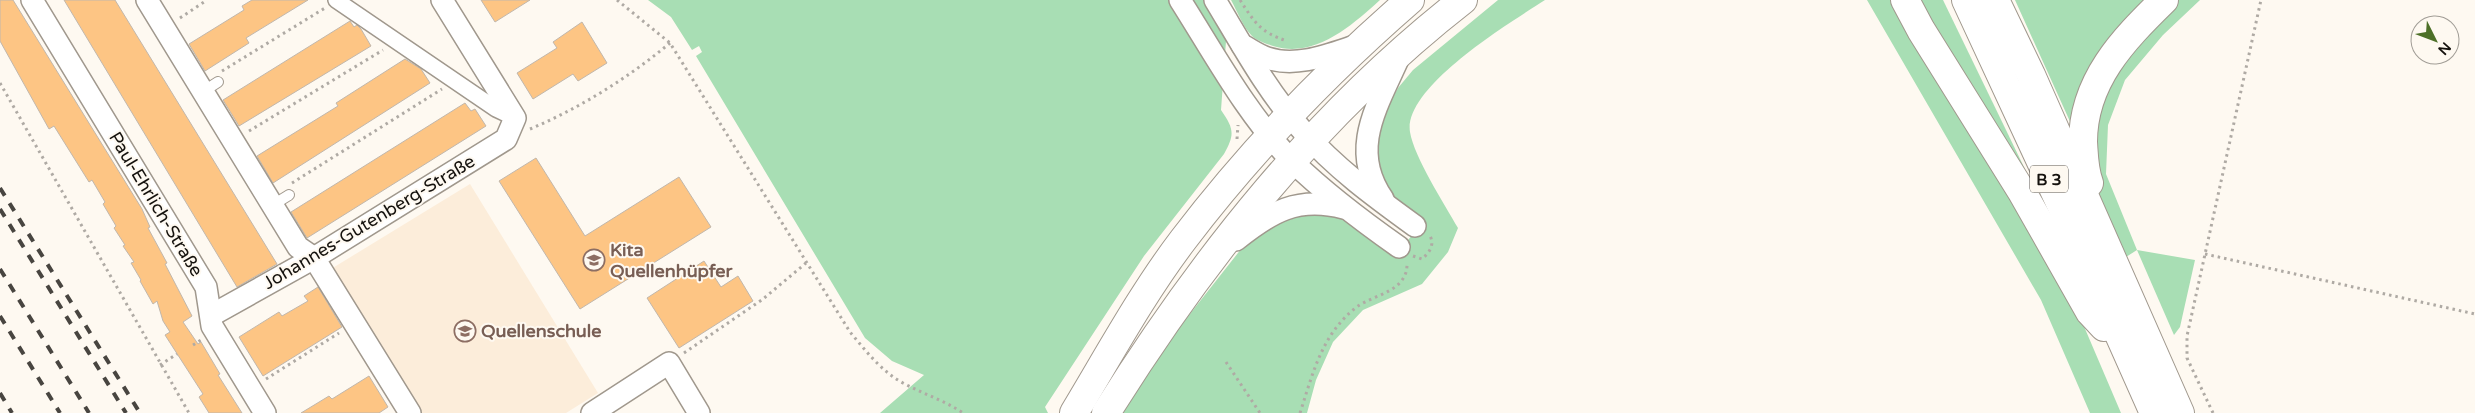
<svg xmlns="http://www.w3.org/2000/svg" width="2475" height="413" font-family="'Varela Round',sans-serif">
  <rect width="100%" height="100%" fill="#fef9f1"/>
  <!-- education -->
  <path fill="#fcedda" d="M470 184 598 393 566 413H419L331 269Z"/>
  <!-- green -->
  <g fill="#a8deb4">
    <path d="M648 0H1229L1221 110C1234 129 1235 134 1224 154L1144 256 1045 407 1048 413H880L924 375 892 361 865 338 696 56 702 52 699 46 692 50 671 17Z"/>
    <path d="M1231 0H1380C1351 26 1315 59 1273 46 1267 44 1257 41 1252 36 1243 27 1237 11 1231 0Z"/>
    <path d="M1498 0H1545C1511 22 1403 87 1410 132 1414 157 1445 205 1458 228L1448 252 1422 284 1363 310 1333 342 1316 380 1307 413H1117L1152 362 1249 239 1277 216 1309 212 1350 219 1398 253 1423 221 1391 195 1376 172 1379 123 1398 88 1413 70Z"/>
    <path d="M1867 0H1896L2074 303 2121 413H2090L2041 300Z"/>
    <path d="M1913 0H1943L2036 192Z"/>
    <path d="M2015 0H2147L2102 48 2087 74 2072 126Z"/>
    <path d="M2174 0H2200L2163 35 2125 80 2108 125 2106 174 2137 250 2195 260 2180 327 2174 335 2137 250 2126 257 2106 214 2095 183 2091 144 2114 64Z"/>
  </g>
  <!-- building -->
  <g fill="#fdc584" stroke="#c1b7ac">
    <path d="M0 0H13L142 209 150 227 148 228 167 263 165 264 192 316 183 322 198 344 201 342 220 374 218 375 242 413H209L199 397 203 394 165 335 170 332 163 321 157 301 153 304 140 281 141 280 131 263 134 262 123 246 125 245 114 228 116 226 103 204 105 202 92 180 89 182 54 126 49 129 0 41Z"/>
    <path d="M64 0H115L277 264 237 287Z"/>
    <path d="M252 0H308L246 38 249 43 205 71 189 44 244 10 242 6Z"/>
    <path d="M481 0H530L495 22Z"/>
    <path d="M350 21 354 27 357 25 361 29 371 46 239 126 223 100Z"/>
    <path d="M582 22 607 63 578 81 573 74 533 99 517 73 557 48 553 42Z"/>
    <path d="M405 59 421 69 430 83 273 183 257 156 338 106 336 103Z"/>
    <path d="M465 103 471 111 475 109 486 126 307 238 291 212Z"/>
    <path d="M536 158 585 236 679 177 711 227 580 309 499 181Z"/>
    <path d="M704 261 721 287 738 276 753 301 679 348 647 298Z"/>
    <path d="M318 287 342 327 263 376 239 337 279 312 282 316 308 301 304 296Z"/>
    <path d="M369 376 388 407 379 413H301L329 396 332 399Z"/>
  </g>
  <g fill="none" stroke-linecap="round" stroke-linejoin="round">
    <!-- service casing -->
    <g stroke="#a0988d" stroke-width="12">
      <g id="service">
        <path d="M204 91 218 82"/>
        <path d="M273 205 289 195"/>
      </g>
    </g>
    <!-- pedestrian casing -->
    <g stroke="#a0988d" stroke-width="18">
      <path id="pedestrian" d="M336 0 496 109 515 118"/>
    </g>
    <!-- minor casing -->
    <g stroke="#a0988d" stroke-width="24">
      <g id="minor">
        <path d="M32 0 206 287 212 326 265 413"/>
        <path d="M147 0 298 247 314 258 410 413"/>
        <path d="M1180 0C1215 55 1247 115 1293 162 1326 194 1362 221 1399 247"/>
        <path d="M1215 0C1241 43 1268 93 1302 130 1335 168 1375 197 1415 226"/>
        <path d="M1242 45C1250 49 1258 55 1267 58 1297 68 1330 54 1358 45"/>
        <path d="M1383 199C1348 149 1378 105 1399 57"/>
        <path d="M1236 240C1271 212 1297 196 1344 208"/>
        <path d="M212 315 314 258 506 139 515 118 442 0"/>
        <path d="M592 413 669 363 699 413"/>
      </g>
    </g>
    <!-- secondary casing -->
    <g stroke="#a0988d" stroke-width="30">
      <g id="secondary">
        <path d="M1074 413C1109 355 1142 294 1183 240 1250 152 1327 72 1410 0"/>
        <path d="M1106 413C1203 258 1318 113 1463 0"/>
      </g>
    </g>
    <!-- trunk casing -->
    <g stroke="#a0988d" stroke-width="30">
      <g id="trunk">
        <path d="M1905 0 1921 30 2022 192 2090 312 2104 327"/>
        <path d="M1966 0 2069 222 2154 413"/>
        <path d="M1995 0 2031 75 2180 413"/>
        <path d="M2089 183C2084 170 2084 157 2083 142 2083 81 2123 40 2164 0"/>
      </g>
    </g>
    <!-- path -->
    <g stroke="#afaaa4" stroke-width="3" stroke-dasharray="2.5 4" stroke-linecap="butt">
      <path d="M617 0 670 43 850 332C866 351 881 371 903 383 923 394 944 400 963 413"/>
      <path d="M1240 0C1255 23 1260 32 1287 41"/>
      <path d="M180 18 207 0"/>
      <path d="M222 71 325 8"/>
      <path d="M0 83 189 413"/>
      <path d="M530 129C580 108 628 78 670 43"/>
      <path d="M249 131 383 50"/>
      <path d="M1237 139 1238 125"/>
      <path d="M292 183 442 89"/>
      <path d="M2205 254 2475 314"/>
      <path d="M1413 256 1422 259C1429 253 1435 245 1430 236"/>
      <path d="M193 345 201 340"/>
      <path d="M684 353 763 299 806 263"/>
      <path d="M1226 362 1260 413"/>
      <path d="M160 365 177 354"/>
      <path d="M266 379 339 333"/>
      <path d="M1300 413C1313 373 1322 333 1358 306 1376 294 1408 291 1407 263"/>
      <path d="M2213 413 2187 358V336L2261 0"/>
    </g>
    <!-- service -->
    <use href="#service" stroke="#fff" stroke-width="10"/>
    <!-- pedestrian -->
    <use href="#pedestrian" stroke="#fff" stroke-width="15"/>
    <!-- minor -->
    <use href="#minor" stroke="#fff" stroke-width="21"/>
    <!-- secondary -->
    <use href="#secondary" stroke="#fff" stroke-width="28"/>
    <!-- trunk -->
    <use href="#trunk" stroke="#fff" stroke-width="28"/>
    <!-- rail -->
    <g stroke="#484540" stroke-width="4" stroke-dasharray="9 9" stroke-linecap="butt">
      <path d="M0 188 140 413"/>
      <path d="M0 209 126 413"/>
      <path d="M0 269 89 413"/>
      <path d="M0 316 60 413"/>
      <path d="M0 393 12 413"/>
    </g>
  </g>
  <!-- icons -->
  <defs>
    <g id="school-ring" transform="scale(1.125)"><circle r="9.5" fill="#fef9f1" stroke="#8d6e63" stroke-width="1.5"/><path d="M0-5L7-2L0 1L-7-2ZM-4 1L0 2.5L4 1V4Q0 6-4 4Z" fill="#8d6e63"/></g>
  </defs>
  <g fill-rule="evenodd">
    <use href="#school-ring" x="594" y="260"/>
    <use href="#school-ring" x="465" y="331"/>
  </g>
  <g text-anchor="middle" stroke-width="4" stroke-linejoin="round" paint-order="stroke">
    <!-- shield labels -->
    <rect fill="#fef9f1" stroke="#5b5752" stroke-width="1" x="2030" y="165.5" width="38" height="27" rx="4"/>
    <g font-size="16" font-weight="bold" fill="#15120e">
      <text x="2049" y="185">B 3</text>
    </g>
    <!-- street labels -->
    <g font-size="18" fill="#15120e" stroke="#fef9f1">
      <text transform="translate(156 204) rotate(59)" y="6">Paul-Ehrlich-Straße</text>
      <text transform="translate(369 222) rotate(-31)" y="6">Johannes-Gutenberg-Straße</text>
    </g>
    <!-- education labels -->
    <g font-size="18" font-weight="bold" fill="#785e54" stroke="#fef9f1" text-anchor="start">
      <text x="610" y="256">Kita<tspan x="610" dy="21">Quellenhüpfer</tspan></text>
      <text x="481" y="337">Quellenschule</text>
    </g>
  </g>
  <!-- north arrow -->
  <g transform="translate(2435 40) rotate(132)"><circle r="24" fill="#fef9f1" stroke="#a19d96"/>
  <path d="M0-4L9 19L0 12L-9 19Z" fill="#4d7028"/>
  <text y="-8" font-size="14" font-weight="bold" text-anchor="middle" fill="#15120e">N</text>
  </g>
</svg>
